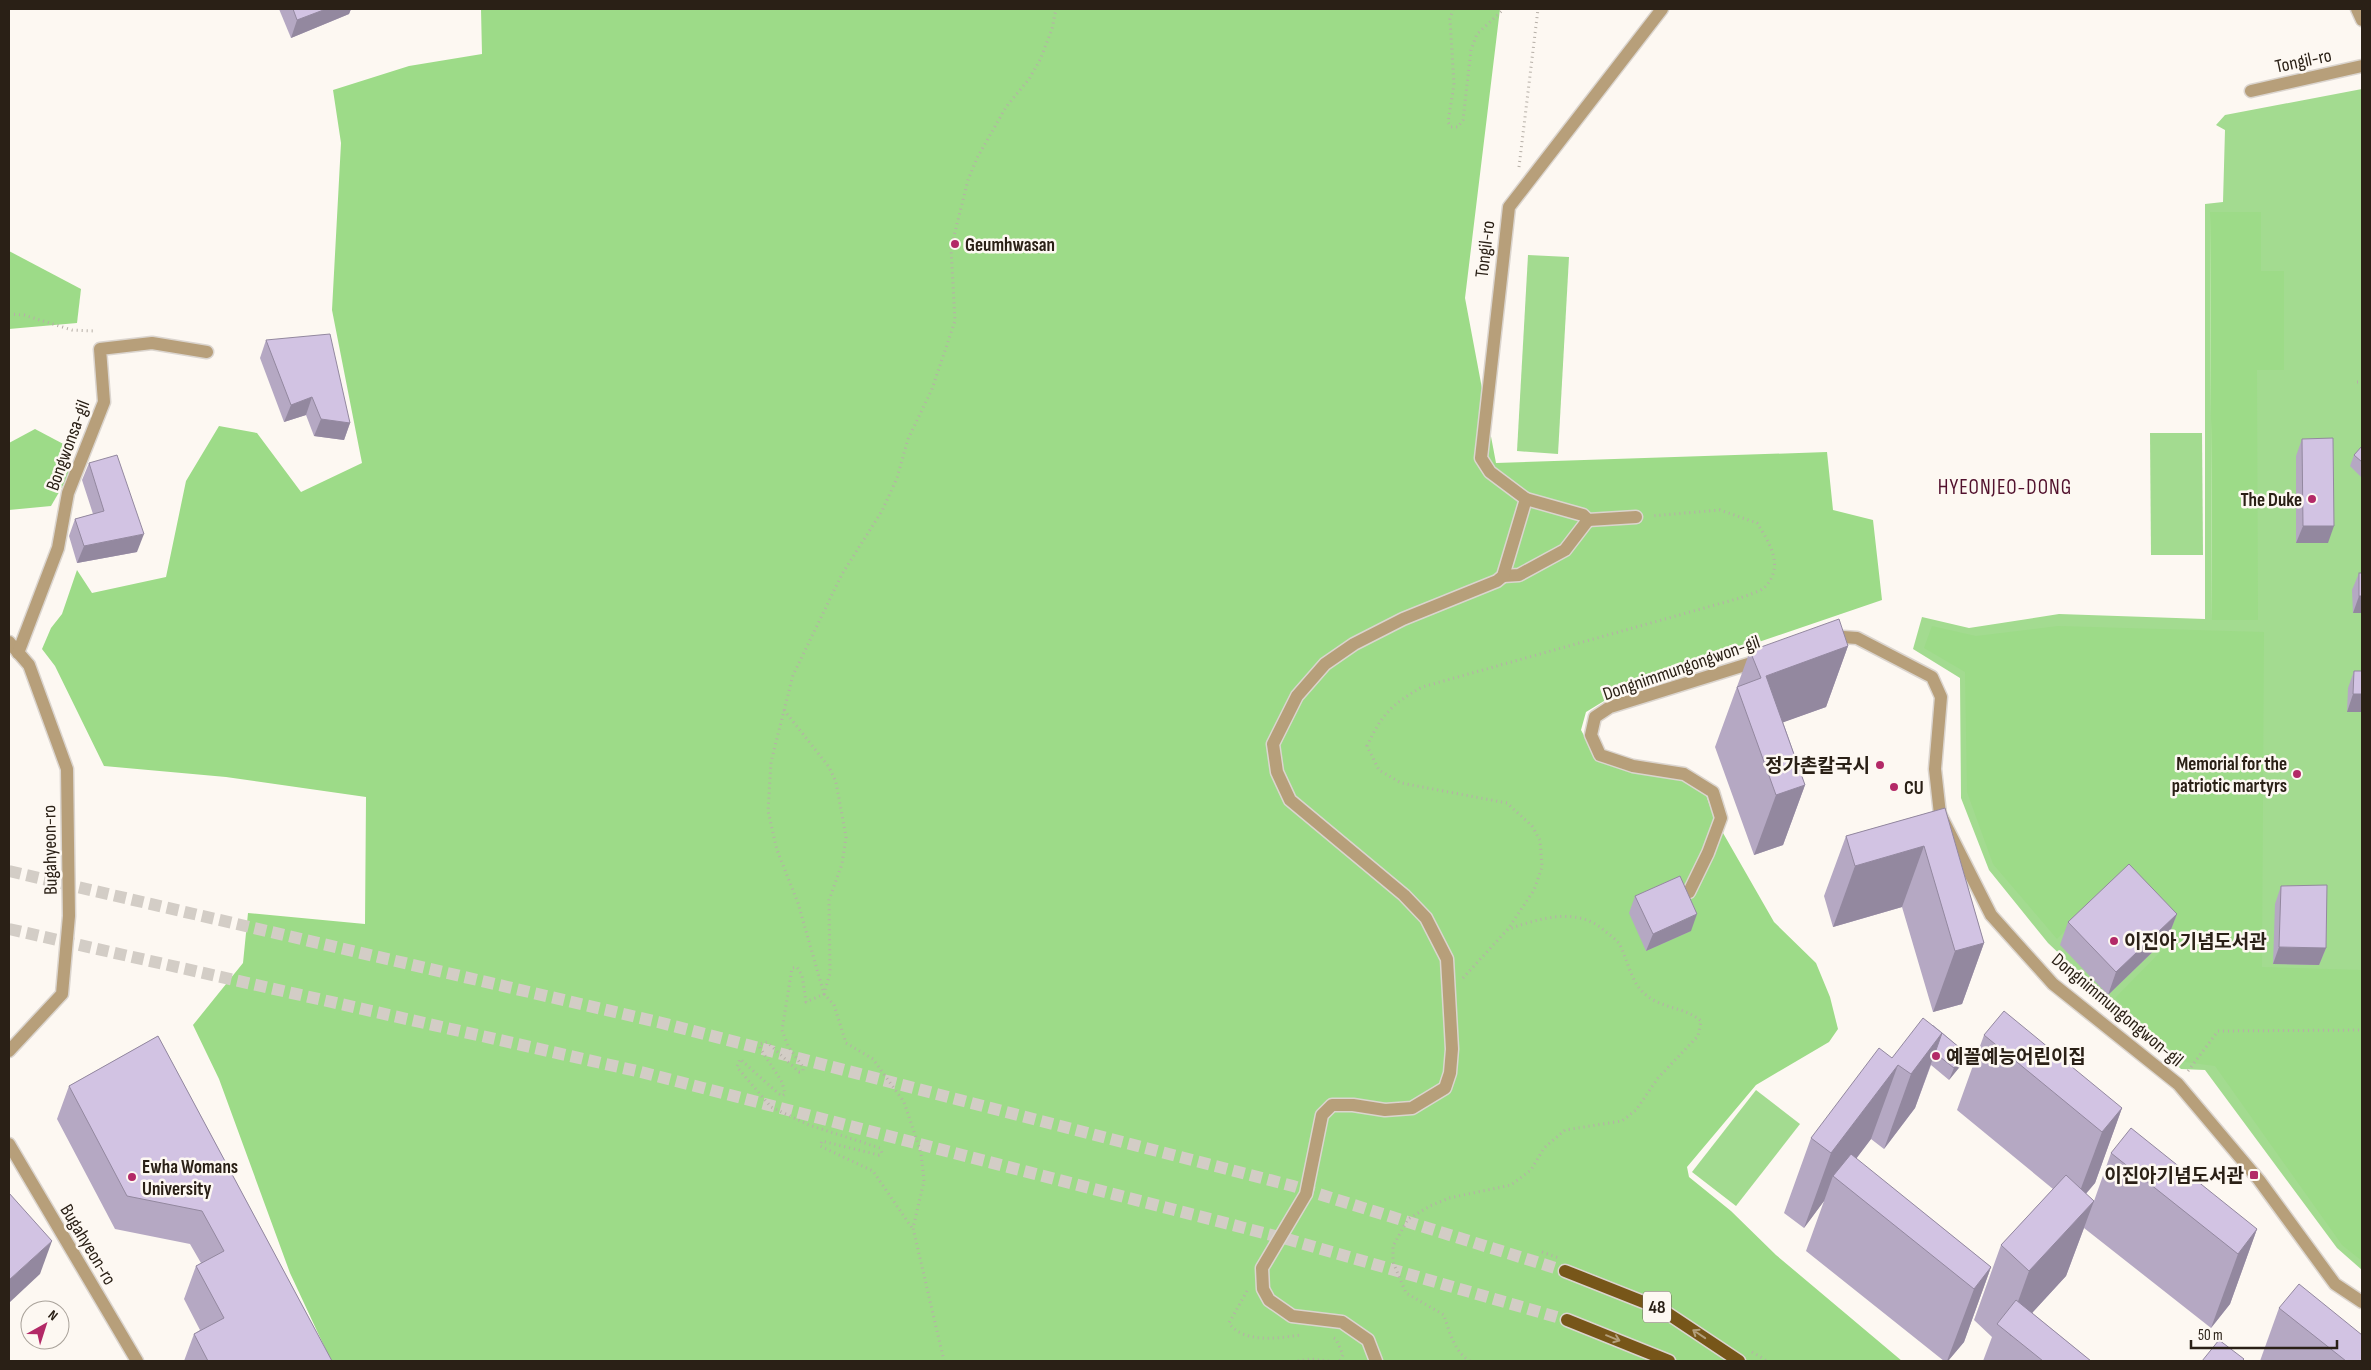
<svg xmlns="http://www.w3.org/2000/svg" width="2371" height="1370" font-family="'Sofia Sans Condensed','Noto Sans KR',sans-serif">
  <rect width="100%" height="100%" fill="#fdf8f2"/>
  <!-- green -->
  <g fill="#a3db90" fill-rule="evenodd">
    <path d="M2362 89V1270L2337 1248 2205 1070 2181 1069 2048 943 1989 870 1961 798 1960 678 1913 649 1922 617 1969 628 2059 614 2205 619V204L2223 202 2225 130 2216 125 2225 115ZM2210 212 2261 271H2283L2284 370H2257V620H2212Z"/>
    <path d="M1528 255 1569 257 1558 454 1517 451Z"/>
    <path d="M2150 433H2202L2203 555H2151Z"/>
    <path d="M1756 1090 1800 1124 1736 1206 1692 1172Z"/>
  </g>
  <!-- forest -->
  <g fill="#9ddb88">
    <path d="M481 9H1500L1465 298 1496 463 1827 452 1833 510 1873 520 1882 600 1627 687 1586 712 1581 730 1597 760 1635 772 1681 780 1706 795 1715 819 1774 922 1816 963 1830 997 1838 1029 1829 1042 1756 1085 1687 1167 1689 1177 1731 1211 1776 1255 1902 1361H331L290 1273 219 1079 193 1025 243 963 248 913 365 924 366 797 226 777 104 766 55 666 42 649 51 628 62 614 77 570 92 593 166 577 186 481 219 426 257 433 301 492 362 463 332 310 341 143 333 90 409 66 482 54Z"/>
    <path d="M2210 212H2261V271H2284V370H2257L2258 620H2212Z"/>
    <path d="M9 251 81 289 77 323 9 329Z"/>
    <path d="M35 429 69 447V475L51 506 9 510V443Z"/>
    <path d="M1932 626 1976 636 2058 626 2264 632 2262 967 2362 970V1261L2342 1245 2215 1066 2185 1062 2115 998 2175 937 2118 878 2057 939 1993 864 1967 792 1965 672 1924 648Z"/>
  </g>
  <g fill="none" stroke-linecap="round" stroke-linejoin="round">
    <!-- primary-tunnel -->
    <g stroke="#d3cdc6" stroke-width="12" stroke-dasharray="12 6" stroke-linecap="butt">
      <path d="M9 871 658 1022 1293 1186 1565 1271"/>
      <path d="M9 929 641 1072 1287 1239 1567 1320"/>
    </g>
    <!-- street casing -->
    <g stroke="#dbd5cf" stroke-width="15">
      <g id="street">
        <path d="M2357 9 2362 20"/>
        <path d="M2251 91 2362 66"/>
        <path d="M1588 520 1636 517"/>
        <path d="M1503 576 1519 575 1565 550 1588 520 1583 515 1526 499"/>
        <path d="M1829 636 1857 638 1932 677 1941 697 1935 769 1940 814 1991 915 2053 984 2178 1084 2259 1180 2335 1284 2362 1302"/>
        <path d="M9 642 29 665 67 769 69 916 62 994 9 1051"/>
        <path d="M18 653 58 548 68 493 104 402 100 349 152 343 207 352"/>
        <path d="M1689 892 1708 853 1721 818 1713 792 1684 774 1633 766 1600 755 1591 735 1595 717 1610 707 1761 660"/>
        <path d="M9 1144 137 1361"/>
        <path d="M1376 1361 1368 1340 1342 1322 1292 1316 1269 1300 1263 1289 1262 1268 1306 1194 1322 1115 1332 1105H1353L1385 1110 1412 1108 1445 1088 1450 1073 1452 1049 1447 959 1426 918 1404 895 1290 800 1277 772 1273 744 1297 696 1325 664 1354 644 1403 619 1497 581 1503 576 1526 499 1490 472 1481 458 1509 207 1662 9"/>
      </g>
    </g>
    <!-- primary casing -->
    <g stroke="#dbd5cf" stroke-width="15">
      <g id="primary">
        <path d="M1565 1271 1661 1309 1739 1361"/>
        <path d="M1567 1320 1669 1361"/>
      </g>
    </g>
    <!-- path -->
    <g stroke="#b6afa7" stroke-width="3" stroke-dasharray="1 4" stroke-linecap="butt">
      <path d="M1453 9 1450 19 1454 85 1448 122 1451 127H1458L1463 120 1471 50 1477 34 1504 9"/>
      <path d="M1519 167 1538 9"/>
      <path d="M9 314 24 315 72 330 95 331"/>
      <path d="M2357 382H2362"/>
      <path d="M784 710 829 767 836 782 846 837 842 864 829 900 830 973 824 994 806 1002 802 975 797 967 792 968 782 1030 788 1046 803 1067V1071L799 1072 767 1042 760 1044V1048L782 1082 785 1094 782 1096 779 1094 740 1059 737 1067 771 1107 809 1125 880 1148 882 1153 879 1155 822 1141 820 1146 873 1171 912 1228"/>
      <path d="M1463 978 1508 929 1534 890 1542 867 1540 840 1532 826 1507 803 1401 783 1379 770 1367 746C1382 714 1391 705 1422 687L1740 598C1747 595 1760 592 1765 587 1785 566 1769 542 1757 523L1720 510 1651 516"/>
      <path d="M2188 1071 2218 1031 2362 1030"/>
      <path d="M1542 1252 1559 1258"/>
      <path d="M1247 1291 1229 1323C1244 1344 1278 1338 1301 1335"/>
      <path d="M1334 1338 1336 1339 1343 1355 1340 1361"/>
      <path d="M1752 1352 1767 1361"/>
      <path d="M944 1361 913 1228 924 1181 921 1153 904 1102 873 1059 846 1043 834 1005 824 994 798 903 777 850 768 811 771 762 793 675 842 574 882 511 897 478 908 439 932 389 955 321 951 248 968 180 977 158 1006 107 1029 79 1040 60 1052 29 1056 9"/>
      <path d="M1298 1361 1311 1359 1329 1361"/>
      <path d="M1470 1361C1455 1353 1449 1331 1444 1315L1406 1293 1393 1262V1246L1408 1219 1430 1206 1449 1198 1511 1185 1531 1170 1544 1148 1565 1130 1622 1121 1636 1110 1658 1078 1698 1036 1701 1021C1685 1007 1663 1009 1646 995 1631 983 1628 961 1620 945 1617 940 1611 936 1606 932 1579 906 1540 918 1509 929"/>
    </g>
    <!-- street -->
    <use href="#street" stroke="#b79f7a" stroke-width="12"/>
    <!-- primary -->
    <use href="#primary" stroke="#775619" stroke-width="12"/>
  </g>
  <!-- wall -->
  <g fill="#b5a8c3">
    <path d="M279 9H351L349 14 291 38Z"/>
    <path d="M266 340 350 423 344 440 314 436 306 415 284 422 260 358Z"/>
    <path d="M2302 439 2328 543H2296V456Z"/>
    <path d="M2362 446V478L2350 466 2354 455Z"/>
    <path d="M89 463 137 552 77 563 69 536 75 519 93 514 82 480Z"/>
    <path d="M2359 573 2362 613H2353L2352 590Z"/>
    <path d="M1848 646 1826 707 1783 722 1805 785 1783 845 1754 855 1715 747 1750 651Z"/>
    <path d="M2354 671H2362L2347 712 2348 688Z"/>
    <path d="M1945 808 1984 943 1962 1004 1933 1012 1902 907 1833 927 1824 896 1846 836Z"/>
    <path d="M2281 886 2326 948 2319 965 2273 964 2275 904Z"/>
    <path d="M1635 896 1691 931 1646 951 1629 913Z"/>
    <path d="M2177 914 2168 937 2108 995 2060 945 2068 922Z"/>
    <path d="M1933 1025 1966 1053 1962 1064 1949 1080 1931 1065 1915 1108 1884 1149 1871 1139 1856 1159 1991 1267 1964 1342 1948 1361H1944L1806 1251 1824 1201 1804 1228 1784 1213 1811 1138 1892 1058Z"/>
    <path d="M1984 1035 2122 1108 2095 1183 2086 1194 2094 1201 2111 1153 2257 1229 2230 1304 2211 1328 2084 1228 2066 1276 2032 1313 2091 1361H1983L1992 1337 1974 1320 2001 1245 2053 1189 1957 1110Z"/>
    <path d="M158 1036 332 1361H184L194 1334 200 1330 184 1299 196 1266 201 1263 190 1244 115 1229 57 1119 69 1086Z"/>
    <path d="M2279 1308 2362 1361H2260Z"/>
  </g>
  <!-- shaded-wall -->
  <g fill="#93889f">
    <path d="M326 9H351L349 14 291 38 297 20Z"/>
    <path d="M312 397 306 415 284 422 291 405Z"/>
    <path d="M321 419 350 423 344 440 314 436Z"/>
    <path d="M2303 526H2334L2328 543H2296Z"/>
    <path d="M144 534 137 552 77 563 84 546Z"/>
    <path d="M2359 596H2362V613H2353Z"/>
    <path d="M1848 646 1826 707 1754 733 1766 676Z"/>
    <path d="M2353 694H2362V712H2347Z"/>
    <path d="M1805 785 1783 845 1754 855 1776 795Z"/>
    <path d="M1924 846 1902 907 1833 927 1855 866Z"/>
    <path d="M1697 914 1691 931 1646 951 1653 934Z"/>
    <path d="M2177 914 2168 937 2108 995 2116 972Z"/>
    <path d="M1984 943 1962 1004 1933 1012 1955 951Z"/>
    <path d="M2279 947 2326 948 2319 965 2273 964Z"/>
    <path d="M1942 1033 1915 1108 1884 1149 1911 1074Z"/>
    <path d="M1966 1053 1962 1064 1949 1080 1954 1068Z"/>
    <path d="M1898 1065 1871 1139 1839 1181 1833 1176 1824 1201 1804 1228 1831 1153Z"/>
    <path d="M2122 1108 2095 1183 2074 1207 2102 1132Z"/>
    <path d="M2094 1201 2066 1276 2011 1336 2007 1332 2029 1271Z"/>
    <path d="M2257 1229 2230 1304 2211 1328 2238 1254Z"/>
    <path d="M52 1241 40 1274 9 1303V1280Z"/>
    <path d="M1991 1267 1964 1342 1948 1361H1947L1974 1289Z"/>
  </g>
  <!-- building -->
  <g fill="#d2c3e3" stroke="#93889f">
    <path d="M293 9H326L297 20Z"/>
    <path d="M330 334 350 423 321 419 312 397 291 405 266 340Z"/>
    <path d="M2333 438 2334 526H2303L2302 439Z"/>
    <path d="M2362 446V462L2354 455Z"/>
    <path d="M117 455 144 534 84 546 75 519 104 511 89 463Z"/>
    <rect x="2359" y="573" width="3" height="23"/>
    <path d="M1839 619 1848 646 1766 676 1805 785 1776 795 1737 687 1761 678 1750 651Z"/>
    <path d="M2354 671H2362V694H2353Z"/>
    <path d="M1945 808 1984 943 1955 951 1924 846 1855 866 1846 836Z"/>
    <path d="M2129 864 2177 914 2116 972 2068 922Z"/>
    <path d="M1680 876 1697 914 1653 934 1635 896Z"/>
    <path d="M2327 885 2326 948 2279 947 2281 886Z"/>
    <path d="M2004 1011 2122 1108 2102 1132 1984 1035Z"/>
    <path d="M1923 1018 1942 1033 1911 1074 1898 1065 1831 1153 1811 1138 1879 1048 1892 1058Z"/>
    <path d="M1942 1033 1966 1053 1954 1068 1935 1053Z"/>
    <path d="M158 1036 332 1361H208L194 1334 224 1318 196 1266 224 1251 202 1211 127 1196 69 1086Z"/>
    <path d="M2131 1128 2257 1229 2238 1254 2111 1153Z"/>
    <path d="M1851 1154 1991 1267 1974 1289 1833 1176Z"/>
    <path d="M2066 1175 2094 1201 2029 1271 2001 1245Z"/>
    <path d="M9 1193 52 1241 9 1280Z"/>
    <path d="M2299 1284 2362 1335V1361H2346L2279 1308Z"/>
    <path d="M2016 1300 2091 1361H2043L1997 1324Z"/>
    <path d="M2219 1340 2244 1359 2242 1361H2202Z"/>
  </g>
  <!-- one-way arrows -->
  <defs><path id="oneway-shaft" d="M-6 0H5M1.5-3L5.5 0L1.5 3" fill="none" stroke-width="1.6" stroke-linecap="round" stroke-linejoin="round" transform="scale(1.25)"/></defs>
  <g stroke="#b39f7b">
    <use href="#oneway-shaft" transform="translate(1699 1334) rotate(-146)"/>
    <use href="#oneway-shaft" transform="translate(1613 1338) rotate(22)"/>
  </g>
  <!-- markers -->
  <g fill="#b32967" stroke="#fdf8f2" stroke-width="2">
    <circle cx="955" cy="244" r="5"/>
    <circle cx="2312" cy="499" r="5"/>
    <circle cx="1880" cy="765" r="5"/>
    <circle cx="2297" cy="774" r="5"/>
    <circle cx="1894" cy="787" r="5"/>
    <circle cx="2114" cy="941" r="5"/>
    <circle cx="1936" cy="1056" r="5"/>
    <rect x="2249" y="1170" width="10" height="10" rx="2.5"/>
    <circle cx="132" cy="1177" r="5"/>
  </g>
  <g text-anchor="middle" stroke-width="5" stroke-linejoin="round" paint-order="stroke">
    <!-- shield labels -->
    <rect fill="#fdf8f2" stroke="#696158" stroke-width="1" x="1643" y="1291.5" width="28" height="31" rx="4"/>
    <g font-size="18" font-weight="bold" fill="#2a2016">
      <text x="1657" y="1313">48</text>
    </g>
    <!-- street labels -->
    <g font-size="19" fill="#2a2016" stroke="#fdf8f2">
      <text transform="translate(2303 60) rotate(-12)" y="7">Tongil-ro</text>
      <text transform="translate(1484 249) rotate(-83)" y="7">Tongil-ro</text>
      <text transform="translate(67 445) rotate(-70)" y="7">Bongwonsa-gil</text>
      <text transform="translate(1681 667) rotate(-19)" y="7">Dongnimmungongwon-gil</text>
      <text transform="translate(49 850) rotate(-91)" y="7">Bugahyeon-ro</text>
      <text transform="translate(2118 1009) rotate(40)" y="7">Dongnimmungongwon-gil</text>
      <text transform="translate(89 1244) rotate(59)" y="7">Bugahyeon-ro</text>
    </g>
    <!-- poi labels -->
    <g font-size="19" font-weight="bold" fill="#2a2016" stroke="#fdf8f2" text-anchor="start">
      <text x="965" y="251">Geumhwasan</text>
      <text x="2302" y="506" text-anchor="end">The Duke</text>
      <text x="2287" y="770" text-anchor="end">Memorial for the<tspan x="2287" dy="22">patriotic martyrs</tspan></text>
      <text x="1870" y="772" text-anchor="end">정가촌칼국시</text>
      <text x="1904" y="794">CU</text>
      <text x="2124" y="948">이진아 기념도서관</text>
      <text x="1946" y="1063">예꼴예능어린이집</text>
      <text x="142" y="1173">Ewha Womans<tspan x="142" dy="22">University</tspan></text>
      <text x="2244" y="1182" text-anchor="end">이진아기념도서관</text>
    </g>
    <!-- quarter labels -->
    <g font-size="21" letter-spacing="1" fill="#52112d" stroke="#fdf8f2">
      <text x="2005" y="494">HYEONJEO-DONG</text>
    </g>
  </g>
  <!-- border -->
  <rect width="2371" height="1370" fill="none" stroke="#2a2016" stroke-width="20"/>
  <!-- north arrow -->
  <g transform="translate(45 1325) rotate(39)"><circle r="24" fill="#fdf8f2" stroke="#a9a29a"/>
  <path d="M0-4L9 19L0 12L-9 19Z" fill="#b32967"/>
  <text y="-8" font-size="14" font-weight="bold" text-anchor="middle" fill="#2a2016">N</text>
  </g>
  <!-- scale -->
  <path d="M2191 1340v8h146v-8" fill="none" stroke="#2a2016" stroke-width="2.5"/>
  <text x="2198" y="1340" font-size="15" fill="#2a2016" stroke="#fdf8f2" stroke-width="4" paint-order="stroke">50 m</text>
</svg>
